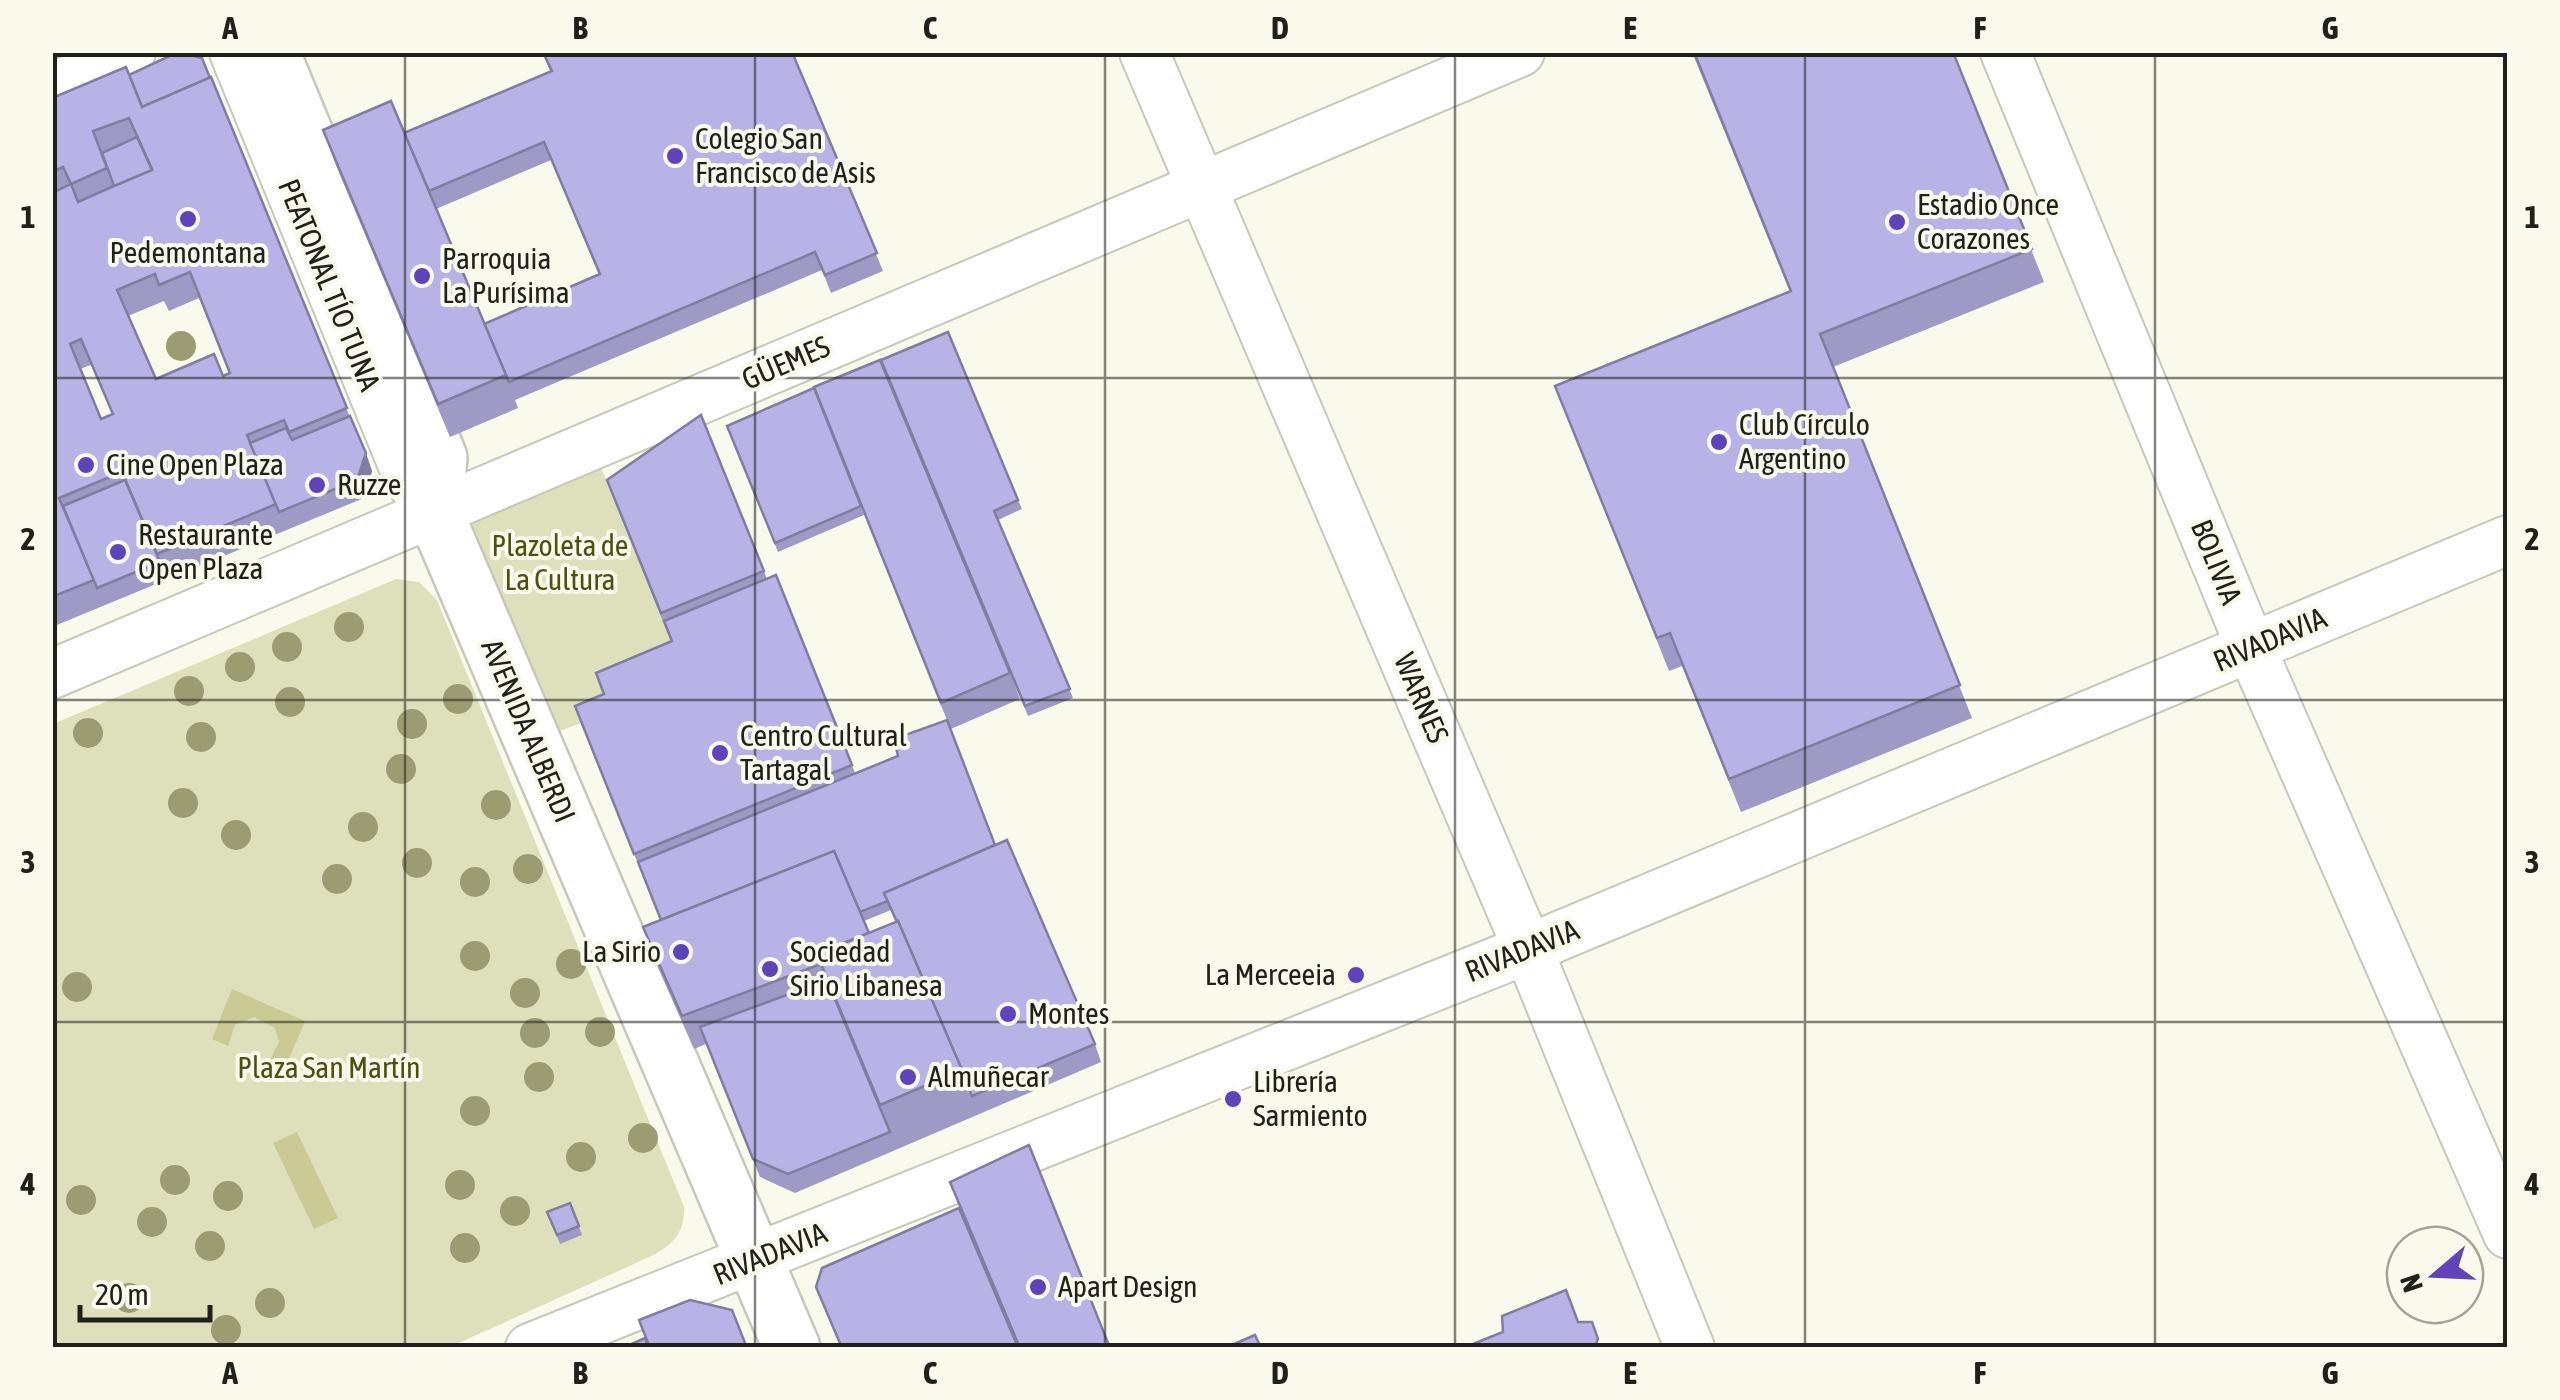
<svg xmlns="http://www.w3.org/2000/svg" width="2560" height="1400" font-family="'Asap Condensed',sans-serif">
  <rect width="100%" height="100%" fill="#f9faeb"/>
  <!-- green -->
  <g fill="#dee0bc">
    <path d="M596 455 679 659 603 691 610 712 552 734 469 531 470 518Z"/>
    <path d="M396 579 419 582 437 600 684 1207C684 1232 676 1241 656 1254L450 1347H53V724Z"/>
  </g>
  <!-- water -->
  <g fill="#c9ca94">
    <path d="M232 989 305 1021 284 1070 269 1062 279 1042 275 1028 254 1017 235 1025 228 1046 212 1039Z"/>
    <path d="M297 1132 338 1218 314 1229 273 1143Z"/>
  </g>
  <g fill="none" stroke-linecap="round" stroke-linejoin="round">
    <!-- street casing -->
    <g stroke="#c8c8ba" stroke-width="52">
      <g id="street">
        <path d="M234 52 409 480 434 511"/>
        <path d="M1144 52 1528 949 1690 1348"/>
        <path d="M2005 52 2251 648 2508 1234"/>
        <path d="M52 88 131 52"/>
        <path d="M52 674 1520 52"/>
        <path d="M530 1348 1528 949 2508 540"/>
      </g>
    </g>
    <!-- secondary casing -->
    <g stroke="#c8c8ba" stroke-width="60">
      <path id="secondary" d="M271 52 439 458 434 511 792 1348"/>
    </g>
    <!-- street -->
    <use href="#street" stroke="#fff" stroke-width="48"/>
    <!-- secondary -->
    <use href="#secondary" stroke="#fff" stroke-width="55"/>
  </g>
  <!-- trees -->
  <g fill="#9c9c73">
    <circle cx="181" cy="346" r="15"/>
    <circle cx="349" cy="627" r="15"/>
    <circle cx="287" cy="647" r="15"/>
    <circle cx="240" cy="667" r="15"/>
    <circle cx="189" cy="691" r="15"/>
    <circle cx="458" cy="699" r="15"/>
    <circle cx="290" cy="702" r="15"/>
    <circle cx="412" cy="724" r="15"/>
    <circle cx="88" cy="733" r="15"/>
    <circle cx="201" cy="737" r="15"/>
    <circle cx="401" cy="769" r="15"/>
    <circle cx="183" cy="803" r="15"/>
    <circle cx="496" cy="805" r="15"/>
    <circle cx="363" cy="827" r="15"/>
    <circle cx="236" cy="835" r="15"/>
    <circle cx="417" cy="863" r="15"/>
    <circle cx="528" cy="869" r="15"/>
    <circle cx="337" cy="879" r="15"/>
    <circle cx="475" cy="882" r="15"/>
    <circle cx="475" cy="956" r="15"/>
    <circle cx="571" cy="964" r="15"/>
    <circle cx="77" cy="987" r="15"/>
    <circle cx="525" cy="993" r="15"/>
    <circle cx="600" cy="1032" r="15"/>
    <circle cx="535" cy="1033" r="15"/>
    <circle cx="539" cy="1077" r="15"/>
    <circle cx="475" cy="1111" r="15"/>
    <circle cx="643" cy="1138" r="15"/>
    <circle cx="581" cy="1157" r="15"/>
    <circle cx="175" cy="1180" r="15"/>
    <circle cx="460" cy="1185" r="15"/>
    <circle cx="228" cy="1196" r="15"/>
    <circle cx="81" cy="1200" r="15"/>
    <circle cx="515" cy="1211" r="15"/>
    <circle cx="152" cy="1222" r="15"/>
    <circle cx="210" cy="1246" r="15"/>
    <circle cx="465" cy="1248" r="15"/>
    <circle cx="129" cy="1298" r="15"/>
    <circle cx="270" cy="1303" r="15"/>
    <circle cx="226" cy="1330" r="15"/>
  </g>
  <!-- wall -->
  <g fill="#9d9ac6" fill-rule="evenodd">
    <path d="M542 52H792L883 271 831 293 822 270 515 400 518 408 450 437 335 163 323 130 404 133 550 71ZM551 160 599 275 484 324 436 209Z"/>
    <path d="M1692 52H1953L2044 282 1833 367 1972 718 1741 812 1682 666 1669 671 1555 386 1790 292Z"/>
    <path d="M129 75 211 77 372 471 364 498 52 627V98ZM199 298 229 373 223 376 156 379 128 316 164 301 169 311ZM91 365 112 414 101 419 80 369Z"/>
    <path d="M701 415 767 579 776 575 855 773 898 756 947 720 852 484 864 515 778 552 727 426 1018 500 1022 509 998 520 1073 698 1028 716 1013 680 1020 699 951 729 995 845 1095 1044 1101 1062 795 1193 760 1177 706 1044 694 1049 655 961 643 927 661 920 581 724 603 694 671 642 607 480ZM891 910 896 922 869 933 864 921Z"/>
    <path d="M570 1203 582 1235 560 1244 547 1212Z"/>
  </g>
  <!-- shaded-wall -->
  <path fill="#807da1" d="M366 453 372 471 364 498 357 480Z"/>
  <!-- building -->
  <g fill="#b7b3e6" stroke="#807da1" stroke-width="2.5" fill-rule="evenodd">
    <path d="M178 52 202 58 210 78 142 107 129 75Z"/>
    <path d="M543 52H792L877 253 825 275 815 252 509 382 484 324 600 274 544 142 429 191 404 133 552 71Z"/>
    <path d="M1694 52H1953L2032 249 1820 334 1960 685 1729 779 1670 633 1657 638 1555 386 1791 291Z"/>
    <path d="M126 67 142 107 211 77 347 408 289 432 284 420 247 435 276 504 157 554 122 472 59 498 94 580 52 597V188L54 192 71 184 63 167 52 172V98ZM129 118 152 169 78 202 71 184 107 168 93 131ZM190 272 230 373 223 376 214 354 156 379 117 290 155 274 159 285ZM81 339 113 414 101 419 70 344Z"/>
    <path d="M391 101 506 375 438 404 323 130Z"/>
    <path d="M137 137 152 170 114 186 102 153Z"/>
    <path d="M948 332 1018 500 994 511 1070 689 1025 706 881 360Z"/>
    <path d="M880 360 1010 673 941 703 814 387Z"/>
    <path d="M814 388 861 506 775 543 727 426Z"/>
    <path d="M701 415 764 571 661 613 607 480Z"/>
    <path d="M350 416 366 453 357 480 279 512 250 443 286 428 292 440Z"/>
    <path d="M125 480 160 562 97 588 63 506Z"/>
    <path d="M776 575 852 765 634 854 575 706 604 694 596 673 672 641 664 621Z"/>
    <path d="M947 720 995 845 884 893 888 901 860 912 834 851 661 920 638 862 898 756 894 739Z"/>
    <path d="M1007 840 1095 1044 972 1096 962 1070 898 921 897 922 884 893Z"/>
    <path d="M834 851 869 933 817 954 821 964 682 1016 643 927Z"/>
    <path d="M898 921 962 1070 880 1105 817 954Z"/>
    <path d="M827 980 890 1132 788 1174 753 1159 700 1027Z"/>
    <path d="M1029 1145 1110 1348H1020L950 1182Z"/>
    <path d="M570 1203 579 1226 557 1235 547 1212Z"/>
    <path d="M959 1208 1017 1345 1011 1348H842L816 1287 822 1268Z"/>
    <path d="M1566 1290 1578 1322H1592L1598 1339 1594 1348H1463L1503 1332 1502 1316Z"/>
    <path d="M690 1300 732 1310 747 1348H650L639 1320Z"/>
    <path d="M1255 1335 1261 1348H1225Z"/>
    <path d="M645 1338 649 1348H623Z"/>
  </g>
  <!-- grid -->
  <path fill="none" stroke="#21211c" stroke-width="2.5" stroke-opacity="0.55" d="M405 52V1348M755 52V1348M1105 52V1348M1455 52V1348M1805 52V1348M2155 52V1348M52 378H2508M52 700H2508M52 1022H2508"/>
  <!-- markers -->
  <g fill="#5f43bb" stroke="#f9faeb" stroke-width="4">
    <circle cx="675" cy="156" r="10"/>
    <circle cx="188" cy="219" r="10"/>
    <circle cx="1897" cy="222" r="10"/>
    <circle cx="422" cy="276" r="10"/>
    <circle cx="1719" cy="442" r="10"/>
    <circle cx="86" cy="465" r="10"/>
    <circle cx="317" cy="485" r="10"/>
    <circle cx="118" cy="552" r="10"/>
    <circle cx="720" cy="753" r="10"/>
    <circle cx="681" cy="952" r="10"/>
    <circle cx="770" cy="969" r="10"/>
    <circle cx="1356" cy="975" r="10"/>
    <circle cx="1008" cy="1014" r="10"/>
    <circle cx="908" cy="1077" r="10"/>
    <circle cx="1233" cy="1099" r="10"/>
    <circle cx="1038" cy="1287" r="10"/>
  </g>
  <g text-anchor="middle" stroke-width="8" stroke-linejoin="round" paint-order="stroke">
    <!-- poi labels -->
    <g font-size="30" fill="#21211c" stroke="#f9faeb" text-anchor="start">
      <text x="695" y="149">Colegio San<tspan x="695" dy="34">Francisco de Asis</tspan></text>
      <text x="1917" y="215">Estadio Once<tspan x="1917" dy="34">Corazones</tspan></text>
      <text x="188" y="263" text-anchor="middle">Pedemontana</text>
      <text x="442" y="269">Parroquia<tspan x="442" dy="34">La Purísima</tspan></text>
      <text x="1739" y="435">Club Círculo<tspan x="1739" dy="34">Argentino</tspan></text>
      <text x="106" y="475">Cine Open Plaza</text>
      <text x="337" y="495">Ruzze</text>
      <text x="138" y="545">Restaurante<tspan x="138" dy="34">Open Plaza</tspan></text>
      <text x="740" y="746">Centro Cultural<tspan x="740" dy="34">Tartagal</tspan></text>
      <text x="661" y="962" text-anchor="end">La Sirio</text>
      <text x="790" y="962">Sociedad<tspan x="790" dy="34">Sirio Libanesa</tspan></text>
      <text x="1336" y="985" text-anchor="end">La Merceeia</text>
      <text x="1028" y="1024">Montes</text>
      <text x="928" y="1087">Almuñecar</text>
      <text x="1253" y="1092">Librería<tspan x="1253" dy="34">Sarmiento</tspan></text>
      <text x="1058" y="1297">Apart Design</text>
    </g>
    <!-- street labels -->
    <g font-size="30" fill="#21211c" stroke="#f9faeb">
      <text transform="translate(329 285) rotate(68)" y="10">PEATONAL TÍO TUNA</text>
      <text transform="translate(786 363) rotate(-23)" y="10">GÜEMES</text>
      <text transform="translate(2216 562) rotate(68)" y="10">BOLIVIA</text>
      <text transform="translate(2270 640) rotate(-23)" y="10">RIVADAVIA</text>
      <text transform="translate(1421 698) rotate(67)" y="10">WARNES</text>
      <text transform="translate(528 731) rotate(67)" y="10">AVENIDA ALBERDI</text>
      <text transform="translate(1522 951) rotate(-22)" y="10">RIVADAVIA</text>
      <text transform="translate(770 1254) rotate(-22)" y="10">RIVADAVIA</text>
    </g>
    <!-- park labels -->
    <g font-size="30" fill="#4f4f10" stroke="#f9faeb">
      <text x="560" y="556">Plazoleta de<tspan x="560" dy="34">La Cultura</tspan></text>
      <text x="329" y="1078">Plaza San Martín</text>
    </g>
  </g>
  <!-- border -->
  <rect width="2560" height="1400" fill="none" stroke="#f9faeb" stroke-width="110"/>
  <!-- north arrow -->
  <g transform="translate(2435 1275) rotate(251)"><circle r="48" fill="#f9faeb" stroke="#a3a398" stroke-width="2.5"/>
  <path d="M0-8L18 38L0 25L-18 38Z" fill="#5f43bb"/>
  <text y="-15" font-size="28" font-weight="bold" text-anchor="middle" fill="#21211c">N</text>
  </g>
  <!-- scale -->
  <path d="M80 1305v15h130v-15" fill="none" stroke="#21211c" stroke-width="5"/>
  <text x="95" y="1305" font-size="30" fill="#21211c" stroke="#f9faeb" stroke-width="8" paint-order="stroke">20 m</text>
  <rect x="55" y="55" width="2450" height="1290" fill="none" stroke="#21211c" stroke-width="4"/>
  <g font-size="32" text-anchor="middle" font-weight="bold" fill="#21211c">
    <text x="230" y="39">A</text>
    <text x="580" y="39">B</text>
    <text x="930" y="39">C</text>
    <text x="1280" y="39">D</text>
    <text x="1630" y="39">E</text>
    <text x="1980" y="39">F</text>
    <text x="2330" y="39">G</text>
    <text x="28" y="228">1</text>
    <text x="2532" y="228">1</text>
    <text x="28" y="550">2</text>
    <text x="2532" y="550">2</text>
    <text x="28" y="873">3</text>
    <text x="2532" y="873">3</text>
    <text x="28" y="1195">4</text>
    <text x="2532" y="1195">4</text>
    <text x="230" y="1384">A</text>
    <text x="580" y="1384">B</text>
    <text x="930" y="1384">C</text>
    <text x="1280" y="1384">D</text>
    <text x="1630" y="1384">E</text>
    <text x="1980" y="1384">F</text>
    <text x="2330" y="1384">G</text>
  </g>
</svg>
